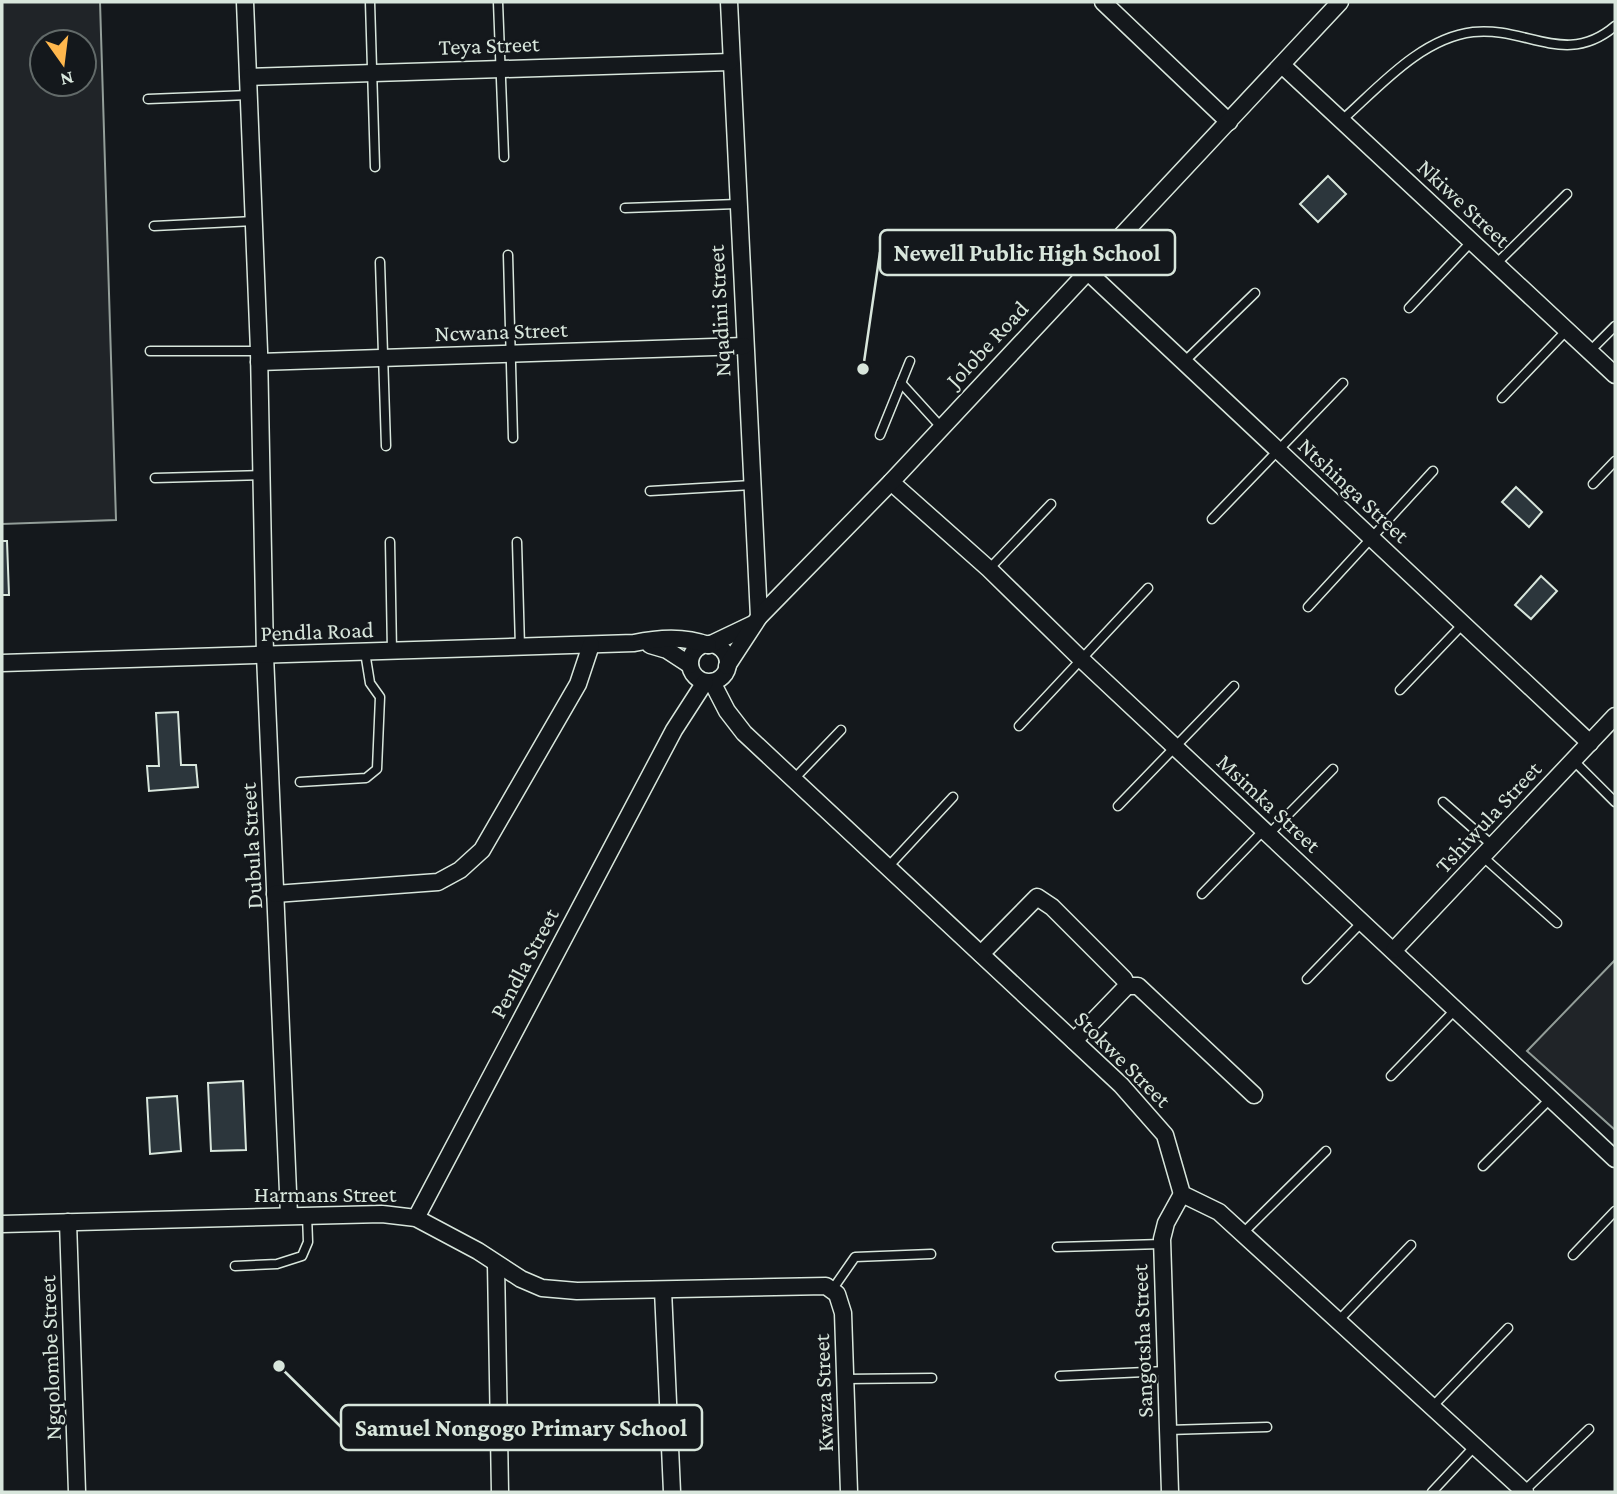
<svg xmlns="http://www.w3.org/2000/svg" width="1617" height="1494" font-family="'Crimson Pro',serif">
  <rect width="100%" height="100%" fill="#14181c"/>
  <!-- green -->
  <g fill="#202428" stroke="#939e99" stroke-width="2" fill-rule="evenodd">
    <path d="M2 2H100L116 520 2 524ZM84 42V84H42V42Z"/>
    <path d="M1615 960V1130L1527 1051Z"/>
  </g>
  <!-- building -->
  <g fill="#2c363c" stroke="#d8e6dc" stroke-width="2">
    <path d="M1328 176 1346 194 1318 222 1300 204Z"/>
    <path d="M1516 487 1542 512 1529 527 1502 502Z"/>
    <path d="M2 541H7L9 595H2Z"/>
    <path d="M1541 576 1557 591 1531 619 1515 605Z"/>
    <path d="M178 712 181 765H196L198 787 149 791 147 766H159L156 713Z"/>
    <path d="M243 1081 246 1150 211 1151 208 1083Z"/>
    <path d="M177 1096 181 1151 150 1154 147 1098Z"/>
  </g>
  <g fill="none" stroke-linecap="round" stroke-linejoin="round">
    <!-- lane casing -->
    <g stroke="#d8e6dc" stroke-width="11">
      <g id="lane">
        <path d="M370 2 375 167"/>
        <path d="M498 2 504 157"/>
        <path d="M148 99 249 95"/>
        <path d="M1342 120C1378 88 1421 38 1473 32 1526 26 1566 68 1615 26"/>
        <path d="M625 208 737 204"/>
        <path d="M154 226 254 221"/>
        <path d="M508 255 513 438"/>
        <path d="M380 262 386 446"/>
        <path d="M1496 264 1567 194"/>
        <path d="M1409 308 1472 241"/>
        <path d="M150 351H259"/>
        <path d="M1590 351 1615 326"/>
        <path d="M1184 362 1255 293"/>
        <path d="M901 383 941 427"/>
        <path d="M1502 398 1567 330"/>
        <path d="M880 435 910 361"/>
        <path d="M155 478 262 475"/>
        <path d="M1593 484 1615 461"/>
        <path d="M650 491 752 485"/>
        <path d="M1212 519 1343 383"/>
        <path d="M390 542 392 651"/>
        <path d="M517 542 520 647"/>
        <path d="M989 569 1051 504"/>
        <path d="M1308 607 1433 471"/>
        <path d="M1400 690 1463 624"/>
        <path d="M1019 726 1148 588"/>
        <path d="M1573 760 1615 802"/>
        <path d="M794 779 841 730"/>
        <path d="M300 782 366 778 377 769 380 697 370 683 365 652"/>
        <path d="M1443 802 1492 845"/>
        <path d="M1118 806 1234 686"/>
        <path d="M1269 834 1333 769"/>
        <path d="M1482 856 1557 923"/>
        <path d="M888 867 953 797"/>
        <path d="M1202 894 1264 830"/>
        <path d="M1307 979 1363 921"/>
        <path d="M1391 1076 1456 1009"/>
        <path d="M1483 1166 1551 1098"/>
        <path d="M1243 1233 1326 1151"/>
        <path d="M1057 1247 1162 1244"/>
        <path d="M1573 1255 1615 1211"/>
        <path d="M235 1266 277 1264 302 1256 308 1242 307 1215"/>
        <path d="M832 1290 855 1257 931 1254"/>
        <path d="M1339 1320 1411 1245"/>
        <path d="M1060 1376 1166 1371"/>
        <path d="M845 1379 932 1378"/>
        <path d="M1432 1407 1508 1328"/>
        <path d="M1168 1430 1267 1427"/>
        <path d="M1524 1491 1589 1429"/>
        <path d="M1432 1492 1475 1446"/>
      </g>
    </g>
    <!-- street casing -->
    <g stroke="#d8e6dc" stroke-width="19">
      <g id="street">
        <path d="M245 2 259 351 265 655 289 1215"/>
        <path d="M729 2 759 617"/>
        <path d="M1103 2 1229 122"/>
        <path d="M1282 65 1615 375"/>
        <path d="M249 77 730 62"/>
        <path d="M1087 271 1590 743"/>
        <path d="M259 362 744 346"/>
        <path d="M891 482 989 569 1081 659 1615 1159"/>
        <circle cx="709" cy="663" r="19"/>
        <path d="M650 645 667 650 690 665"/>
        <path d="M709 645 753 624"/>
        <path d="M2 663 634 643C657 638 685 636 708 645"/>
        <path d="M727 666 759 617 891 482 1340 2"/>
        <path d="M712 682 727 711 744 733 1121 1085 1165 1135 1182 1194 1219 1212 1525 1492"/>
        <path d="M275 894 438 882 460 870 482 850 578 684 591 645"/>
        <path d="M1394 950 1615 716"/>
        <path d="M981 954 1037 897 1052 907 1124 979 1127 986 1074 1041"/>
        <path d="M1127 986H1138L1254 1095"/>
        <path d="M416 1218 674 730 705 682"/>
        <path d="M68 1222 77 1492"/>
        <path d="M2 1224 382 1214 416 1218 478 1251 521 1279 542 1288 577 1291 826 1286 837 1294 843 1313 849 1492"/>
        <path d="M496 1264 500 1492"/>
        <path d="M663 1290 672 1492"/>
        <path d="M1170 1492 1162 1239 1166 1223 1182 1194"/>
      </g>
    </g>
    <!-- lane -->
    <use href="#lane" stroke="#14181c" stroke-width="8"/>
    <!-- street -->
    <use href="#street" stroke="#14181c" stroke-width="16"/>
  </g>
  <g text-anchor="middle" stroke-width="5" stroke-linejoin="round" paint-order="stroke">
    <!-- street labels -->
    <g font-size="23" fill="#d8e6dc" stroke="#14181c">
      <text transform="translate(489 45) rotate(-2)" y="8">Teya Street</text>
      <text transform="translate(1464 203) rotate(43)" y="8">Nkiwe Street</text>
      <text transform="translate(719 311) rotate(-93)" y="8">Nqadini Street</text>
      <text transform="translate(501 331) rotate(-2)" y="8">Ncwana Street</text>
      <text transform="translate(987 344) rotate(-47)" y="8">Jolobe Road</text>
      <text transform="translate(1354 490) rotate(43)" y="8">Ntshinga Street</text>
      <text transform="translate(317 631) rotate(-2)" y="8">Pendla Road</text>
      <text transform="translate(1269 803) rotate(43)" y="8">Msimka Street</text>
      <text transform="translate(1488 817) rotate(-47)" y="8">Tshiwula Street</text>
      <text transform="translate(251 846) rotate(-93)" y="8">Dubula Street</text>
      <text transform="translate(524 963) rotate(-62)" y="8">Pendla Street</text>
      <text transform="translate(1123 1059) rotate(45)" y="8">Stokwe Street</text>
      <text x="325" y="1202">Harmans Street</text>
      <text transform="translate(1142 1341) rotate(-92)" y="8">Sangotsha Street</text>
      <text transform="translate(50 1358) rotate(-92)" y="8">Ngqolombe Street</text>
      <text transform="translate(823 1393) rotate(-92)" y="8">Kwaza Street</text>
    </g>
  </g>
  <!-- callouts -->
  <path fill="none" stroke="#d8e6dc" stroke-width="2.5" d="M863 369L880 252M279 1366L341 1427"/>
  <g fill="#d8e6dc" stroke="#14181c" stroke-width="2.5">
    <circle cx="863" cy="369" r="7"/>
    <circle cx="279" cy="1366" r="7"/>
  </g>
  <g fill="#14181c" stroke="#d8e6dc" stroke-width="2.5">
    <rect x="880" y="230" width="295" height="45" rx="7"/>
    <rect x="341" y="1405" width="361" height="45" rx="7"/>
  </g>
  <g font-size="24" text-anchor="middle" font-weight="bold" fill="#d8e6dc">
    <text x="1027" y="261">Newell Public High School</text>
    <text x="521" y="1436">Samuel Nongogo Primary School</text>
  </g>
  <!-- border -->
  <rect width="1617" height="1494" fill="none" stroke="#d8e6dc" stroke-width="7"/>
  <!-- north arrow -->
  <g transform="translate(63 63) rotate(166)"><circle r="33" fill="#14181c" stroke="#626a69" stroke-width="2"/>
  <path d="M0-5L12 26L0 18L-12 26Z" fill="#ffb74d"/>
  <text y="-10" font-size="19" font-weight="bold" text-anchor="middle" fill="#d8e6dc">N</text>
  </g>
</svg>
